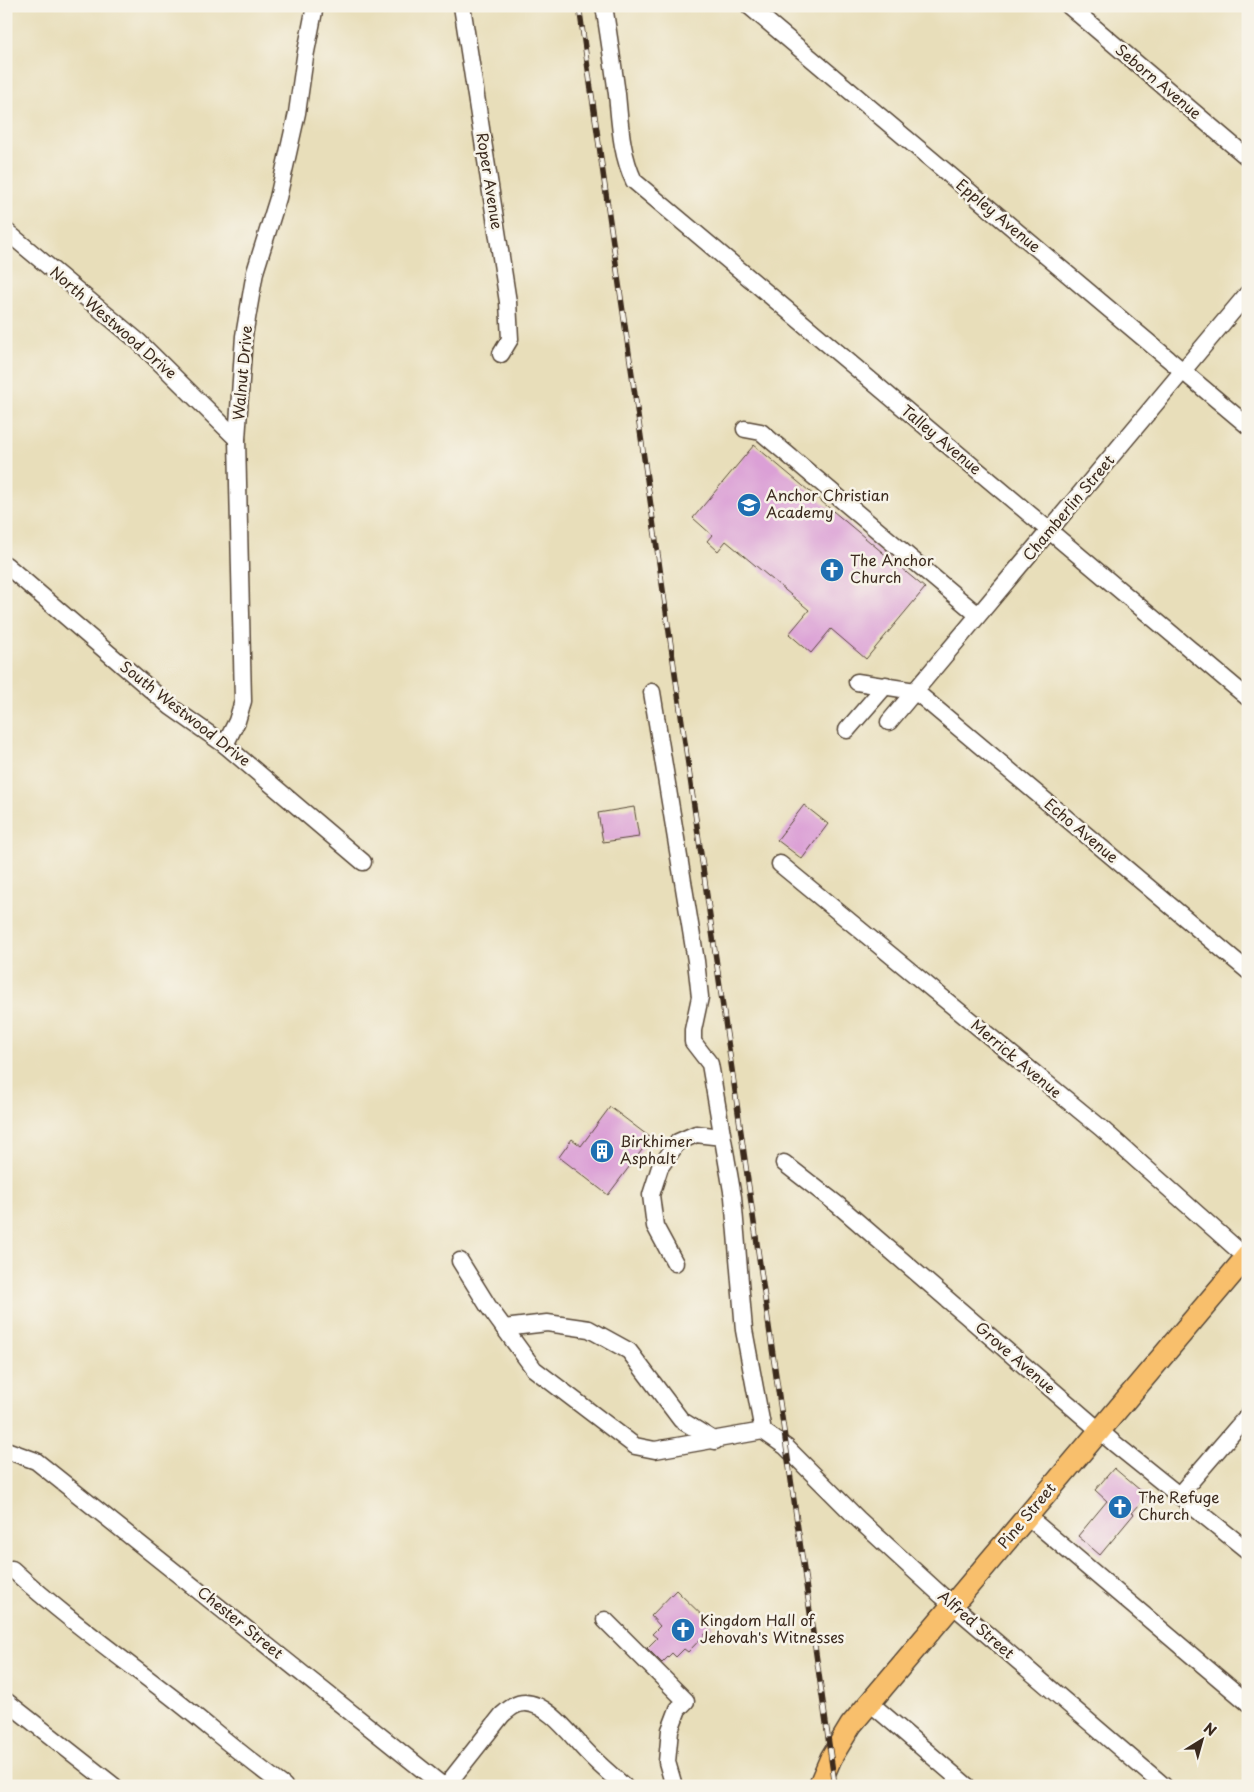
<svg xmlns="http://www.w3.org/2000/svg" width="1254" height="1792" font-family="'Playpen Sans',sans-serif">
  <rect width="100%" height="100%" fill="#f7f3e8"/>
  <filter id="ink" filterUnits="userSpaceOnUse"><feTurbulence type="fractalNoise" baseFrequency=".02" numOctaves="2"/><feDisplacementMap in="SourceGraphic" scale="10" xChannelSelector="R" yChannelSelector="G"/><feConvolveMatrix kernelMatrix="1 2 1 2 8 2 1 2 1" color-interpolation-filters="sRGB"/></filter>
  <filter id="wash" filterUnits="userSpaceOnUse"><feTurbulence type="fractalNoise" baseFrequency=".0096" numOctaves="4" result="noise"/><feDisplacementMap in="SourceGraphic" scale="20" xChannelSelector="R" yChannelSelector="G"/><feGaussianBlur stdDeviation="1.12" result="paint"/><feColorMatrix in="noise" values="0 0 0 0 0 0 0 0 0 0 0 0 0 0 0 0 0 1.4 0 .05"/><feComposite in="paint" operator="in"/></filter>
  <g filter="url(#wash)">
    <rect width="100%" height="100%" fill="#e8deba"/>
    <g id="blocks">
      <!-- building -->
      <g fill="#dba0d6">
        <path d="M754 445 925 588 866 659 831 629 811 653 789 634 809 610 726 541 718 551 707 541 712 535 693 518Z"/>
        <path d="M804 805 828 824 802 859 777 840Z"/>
        <path d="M634 807 639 837 603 842 598 813Z"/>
        <path d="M610 1107 651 1138 608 1195 559 1157 572 1139 581 1146Z"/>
        <path d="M1114 1468 1147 1496 1132 1513 1134 1514 1100 1555 1078 1536 1107 1501 1095 1490Z"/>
        <path d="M676 1590 713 1626 688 1652 684 1649 676 1657 672 1653 662 1663 647 1648 657 1638 652 1634 660 1626 651 1616Z"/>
      </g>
    </g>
  </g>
  <g filter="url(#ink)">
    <use href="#blocks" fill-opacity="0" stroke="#554535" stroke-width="1"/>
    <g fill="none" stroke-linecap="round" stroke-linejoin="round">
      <!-- minor casing -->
      <g stroke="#554535" stroke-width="19">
        <g id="minor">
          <path d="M462 6 508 302 510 339 501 354"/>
          <path d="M604 6C609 36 613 65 617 94 620 124 621 154 634 181L1248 698"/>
          <path d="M749 6 1248 426"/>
          <path d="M1069 6 1248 158"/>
          <path d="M6 231 139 342 237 439"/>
          <path d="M745 429 761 432 978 615"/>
          <path d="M6 565 171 707 225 745 363 862"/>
          <path d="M857 682 915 691 1248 971"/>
          <path d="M652 692 696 961 700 997 693 1030V1042L710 1064 733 1197 744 1330 763 1431 786 1447 858 1519 941 1595 1164 1786"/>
          <path d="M889 722 1248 293"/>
          <path d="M847 730 886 685"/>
          <path d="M225 745 237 721 243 701 237 439 244 336 255 272 278 198 297 113 305 57 315 6"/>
          <path d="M780 864 1101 1128 1248 1259"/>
          <path d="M784 1163 838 1205 1115 1444 1248 1551"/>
          <path d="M460 1261 488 1306 534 1369 635 1446 655 1450 763 1431"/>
          <path d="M675 1263 655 1226 651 1195 660 1167 678 1142 696 1134 722 1137"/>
          <path d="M504 1328 547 1323 589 1329 629 1351 681 1420 715 1441"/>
          <path d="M6 1450 36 1461 443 1786"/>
          <path d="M1179 1495 1248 1415"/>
          <path d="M1027 1516 1248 1703"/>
          <path d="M12 1569C63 1616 119 1656 173 1698 210 1727 245 1758 284 1786"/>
          <path d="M605 1620 686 1701 678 1709 670 1730 667 1762 674 1786"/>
          <path d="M6 1701 114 1786"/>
          <path d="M869 1702 967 1786"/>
          <path d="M446 1786 502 1715C509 1709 515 1703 525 1703 548 1703 572 1737 587 1752 598 1764 611 1775 624 1786"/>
        </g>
      </g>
      <!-- major casing -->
      <g stroke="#554535" stroke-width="24">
        <path id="major" d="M819 1786 831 1758 851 1725 1248 1255"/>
      </g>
      <!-- minor -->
      <use href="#minor" stroke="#fff" stroke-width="16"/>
      <!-- major -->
      <use href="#major" stroke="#f8bf6c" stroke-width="21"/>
      <!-- rail casing -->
      <g stroke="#3b2a1e" stroke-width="5.5">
        <path id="rail" d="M579 6 835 1786"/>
      </g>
      <!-- rail -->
      <use href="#rail" stroke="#f7f3e8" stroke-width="4" stroke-dasharray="11" stroke-linecap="butt"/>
    </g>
  </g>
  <!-- icons -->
  <defs>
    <g id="school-disc" transform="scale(1.25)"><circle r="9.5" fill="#1f6fb2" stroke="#f7f3e8"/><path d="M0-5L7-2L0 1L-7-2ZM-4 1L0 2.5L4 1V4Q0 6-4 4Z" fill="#fff"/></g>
    <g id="church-disc" transform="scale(1.25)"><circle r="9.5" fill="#1f6fb2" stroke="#f7f3e8"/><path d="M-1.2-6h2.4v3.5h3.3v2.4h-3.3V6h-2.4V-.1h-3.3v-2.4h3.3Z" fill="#fff"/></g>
    <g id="building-disc" transform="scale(1.25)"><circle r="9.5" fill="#1f6fb2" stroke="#f7f3e8"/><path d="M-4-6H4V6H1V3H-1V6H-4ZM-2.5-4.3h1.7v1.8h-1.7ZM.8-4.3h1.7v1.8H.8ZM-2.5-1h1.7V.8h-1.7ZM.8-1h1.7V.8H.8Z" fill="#fff"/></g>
  </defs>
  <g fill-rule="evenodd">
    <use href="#school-disc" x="749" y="505"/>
    <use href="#church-disc" x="832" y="570"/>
    <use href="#building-disc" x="602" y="1151"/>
    <use href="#church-disc" x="1120" y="1507"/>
    <use href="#church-disc" x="683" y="1630"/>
  </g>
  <g text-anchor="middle" stroke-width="5" stroke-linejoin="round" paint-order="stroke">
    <!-- street labels -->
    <g font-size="15" fill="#3b2a1e" stroke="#f7f3e8">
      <text transform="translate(1158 82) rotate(40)" y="5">Seborn Avenue</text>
      <text transform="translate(489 181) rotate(81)" y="5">Roper Avenue</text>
      <text transform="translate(998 216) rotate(40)" y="5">Eppley Avenue</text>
      <text transform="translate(113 323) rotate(41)" y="5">North Westwood Drive</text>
      <text transform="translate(243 373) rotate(-85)" y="5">Walnut Drive</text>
      <text transform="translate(941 440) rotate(40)" y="5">Talley Avenue</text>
      <text transform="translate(1069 508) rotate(-50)" y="5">Chamberlin Street</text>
      <text transform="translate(185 714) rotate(38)" y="5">South Westwood Drive</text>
      <text transform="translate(1081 831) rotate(40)" y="5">Echo Avenue</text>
      <text transform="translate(1016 1059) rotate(40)" y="5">Merrick Avenue</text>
      <text transform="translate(1015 1358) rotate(41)" y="5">Grove Avenue</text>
      <text transform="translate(1027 1516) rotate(-50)" y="5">Pine Street</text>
      <text transform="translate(240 1623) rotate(39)" y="5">Chester Street</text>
      <text transform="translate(976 1625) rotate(41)" y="5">Alfred Street</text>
    </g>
    <!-- poi labels -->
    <g font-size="15" fill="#3b2a1e" stroke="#f7f3e8" text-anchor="start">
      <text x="766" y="501">Anchor Christian<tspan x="766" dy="17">Academy</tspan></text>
      <text x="850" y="566">The Anchor<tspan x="850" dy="17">Church</tspan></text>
      <text x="620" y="1147">Birkhimer<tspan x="620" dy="17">Asphalt</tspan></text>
      <text x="1138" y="1503">The Refuge<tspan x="1138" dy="17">Church</tspan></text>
      <text x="700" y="1626">Kingdom Hall of<tspan x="700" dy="17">Jehovah's Witnesses</tspan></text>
    </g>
  </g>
  <!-- margin -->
  <rect width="1254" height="1792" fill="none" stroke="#f7f3e8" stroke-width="25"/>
  <!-- north arrow -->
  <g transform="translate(1202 1740) rotate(37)" stroke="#f7f3e8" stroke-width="4" paint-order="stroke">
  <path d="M0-4L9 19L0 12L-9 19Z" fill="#3b2a1e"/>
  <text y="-8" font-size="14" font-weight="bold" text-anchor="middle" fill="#3b2a1e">N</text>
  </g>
</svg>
